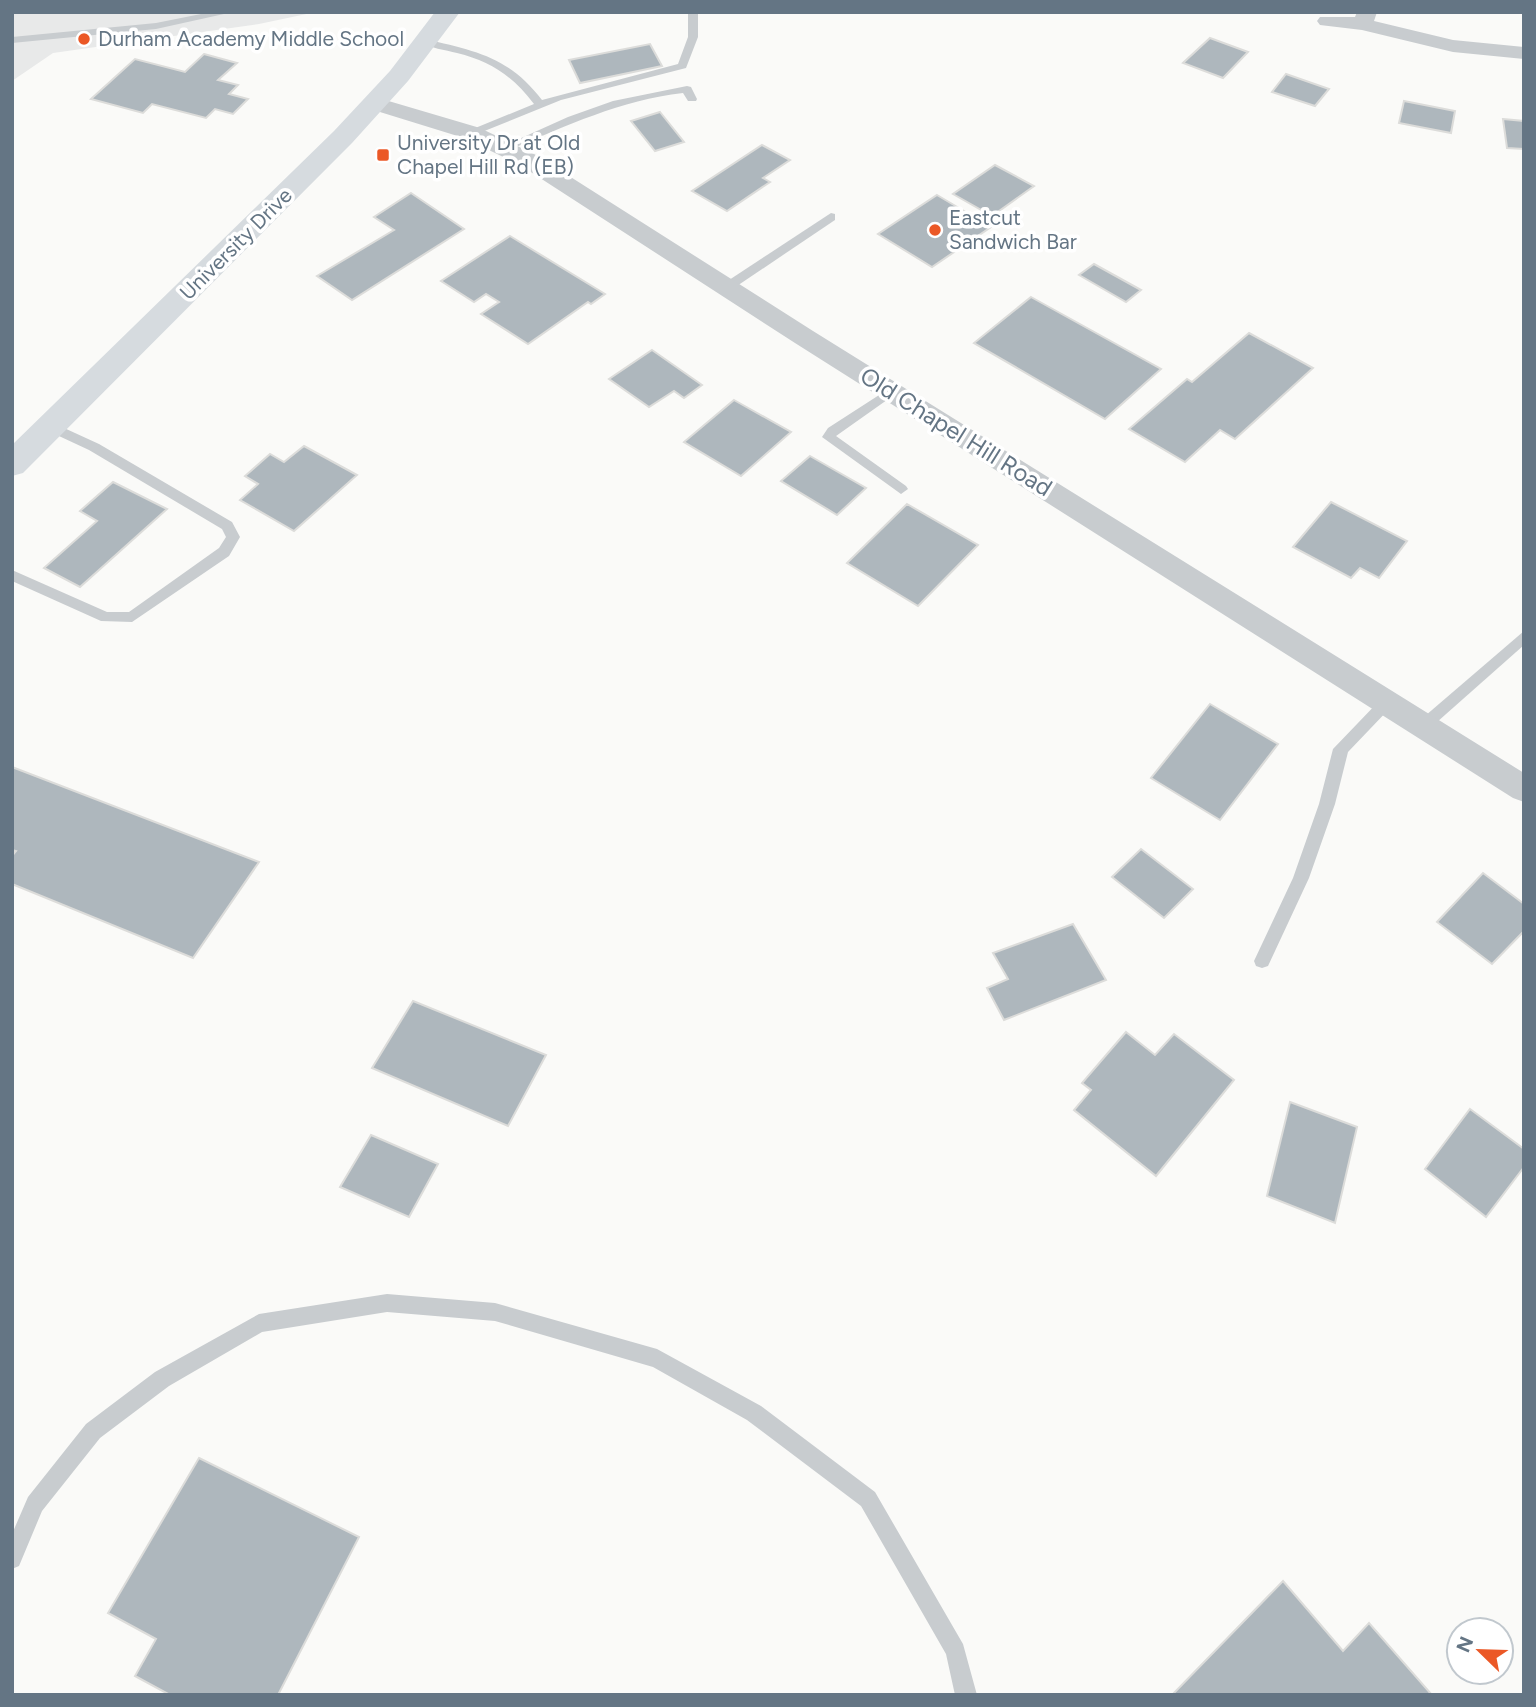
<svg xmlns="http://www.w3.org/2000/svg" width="1536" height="1707" font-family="Figtree,sans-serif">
  <rect width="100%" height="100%" fill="#fafaf8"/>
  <!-- built -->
  <path fill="#e8e9e9" d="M12 12H316L259 24 53 53 12 81Z"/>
  <!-- building -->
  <g fill="#aeb7bd" stroke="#dcdcda" stroke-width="2">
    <path d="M1210 38 1248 52 1223 78 1183 63Z"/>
    <path d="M650 44 662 66 580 83 569 60Z"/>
    <path d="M204 54 237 63 218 80 238 85 229 94 248 99 233 114 215 109 206 118 152 104 143 113 91 99 135 59 185 72Z"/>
    <path d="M1286 74 1329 89 1315 106 1272 92Z"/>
    <path d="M1404 101 1455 111 1451 133 1399 123Z"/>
    <path d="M660 112 684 142 655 151 631 121Z"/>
    <path d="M1503 119 1524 121V149L1507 148Z"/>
    <path d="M762 145 790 160 763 178 770 182 727 211 692 191Z"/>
    <path d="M995 165 1034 186 992 216 953 194Z"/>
    <path d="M411 193 464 229 352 300 317 276 394 230 374 217Z"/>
    <path d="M937 195 991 227 932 267 878 234Z"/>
    <path d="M510 236 605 294 591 304 588 302 528 344 481 314 499 302 486 294 474 302 441 281Z"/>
    <path d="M1094 264 1141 290 1126 302 1079 275Z"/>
    <path d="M1031 297 1161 369 1105 419 974 343Z"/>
    <path d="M1249 333 1313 368 1235 439 1220 430 1185 462 1129 429 1187 379 1192 382Z"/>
    <path d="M652 350 702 385 684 398 674 391 649 407 609 379Z"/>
    <path d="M734 400 791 432 741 476 684 442Z"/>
    <path d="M304 446 357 475 294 531 240 500 258 484 245 476 270 454 284 462Z"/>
    <path d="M810 456 866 488 837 515 781 481Z"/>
    <path d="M113 482 167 509 80 587 44 568 97 521 80 511Z"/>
    <path d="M1331 502 1407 541 1379 578 1360 568 1351 578 1293 547Z"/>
    <path d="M907 504 978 545 918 606 847 563Z"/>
    <path d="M1210 704 1278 744 1220 820 1151 778Z"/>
    <path d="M12 767 259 862 193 958 12 884V856L16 851 12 850Z"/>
    <path d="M1141 849 1193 889 1164 918 1112 877Z"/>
    <path d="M1483 873 1524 904V931L1492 964 1437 922Z"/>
    <path d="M1073 924 1106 980 1004 1020 987 988 1008 979 993 953Z"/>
    <path d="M413 1001 546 1055 508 1126 372 1068Z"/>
    <path d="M1126 1032 1155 1055 1174 1034 1234 1080 1156 1176 1074 1110 1091 1090 1082 1083Z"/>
    <path d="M1290 1102 1357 1127 1335 1223 1267 1196Z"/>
    <path d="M1470 1109 1524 1149V1167L1486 1217 1425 1169Z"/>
    <path d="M371 1135 438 1164 409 1217 340 1187Z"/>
    <path d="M199 1458 359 1537 278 1695H170L135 1676 156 1639 108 1613Z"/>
    <path d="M1283 1581 1343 1651 1369 1623 1432 1695H1172Z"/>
  </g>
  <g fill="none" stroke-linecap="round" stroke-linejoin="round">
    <!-- lane -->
    <g fill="#c8cccf" fill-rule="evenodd">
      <path d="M211 12H233L156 29 12 43V37L156 23Z"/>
      <path d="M688 12H698V37L686 68 561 100 472 136 467 133 468 131 534 104C513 76 490 61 457 53 445 50 430 48 420 42L425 39C476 51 509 57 542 100L678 64 688 37Z"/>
      <path d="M687 86 691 87 697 99 696 101H688L683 93C621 100 566 126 509 150L499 148 568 117 613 101Z"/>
      <path d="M831 213 835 214V220L731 290H723V284Z"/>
      <path d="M890 388 896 392 894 395 836 436 906 486 908 489 901 494 822 437 828 428Z"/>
      <path d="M51 422 99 444 232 522 240 537 229 556 132 622 101 621 12 581V570L107 612H129L219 548 226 537 222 529 89 450 46 430V424Z"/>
      <path d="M1524 631V645L1428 730H1418L1416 726 1418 722Z"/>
      <path d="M1386 697 1393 703 1391 707 1348 752 1335 804 1309 878 1268 966 1262 968 1256 966 1254 961 1293 878 1319 804 1333 749 1381 699Z"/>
      <path d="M387 1294 495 1303 657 1349 761 1406 875 1492 963 1644 977 1695H955L946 1654 861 1506 747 1420 653 1367 495 1321 387 1312 262 1332 169 1386 100 1438 42 1511 19 1566 12 1569V1534L28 1497 86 1424 155 1372 259 1314Z"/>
    </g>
    <!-- street -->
    <g fill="#c8cccf" fill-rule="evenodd">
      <path d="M1357 12H1377L1374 21 1453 40 1524 47V59L1453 52 1362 30 1320 25 1317 21 1320 17H1355Z"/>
      <path d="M375 97 480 128 536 155 813 331 1524 773V802L1513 798 795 343 520 165 464 138 367 108 364 103 367 98Z"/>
    </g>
    <!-- secondary -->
    <path fill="#d6dbdf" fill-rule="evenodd" d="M435 12H460L408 81 352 143 23 473 12 476V445L334 131 390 71Z"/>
  </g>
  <!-- markers -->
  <g fill="#eb5826" stroke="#fff" stroke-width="2.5">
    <circle cx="84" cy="39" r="7"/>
    <rect x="376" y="148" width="14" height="14" rx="3.5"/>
    <circle cx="935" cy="230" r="7"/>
  </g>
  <g text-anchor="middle" stroke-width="7" stroke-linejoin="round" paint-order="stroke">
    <!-- far-poi labels -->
    <g font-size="21" fill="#647584" stroke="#fff" text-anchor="start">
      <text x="98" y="46">Durham Academy Middle School</text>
      <text x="397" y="150">University Dr at Old<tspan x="397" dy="24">Chapel Hill Rd (EB)</tspan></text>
      <text x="949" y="225">Eastcut<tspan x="949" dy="24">Sandwich Bar</tspan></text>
    </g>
    <!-- far-street labels -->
    <g font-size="21" fill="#647584" stroke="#fff">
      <text transform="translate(236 244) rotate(-45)" y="7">University Drive</text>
    </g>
    <!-- street labels -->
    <g font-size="24" fill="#647584" stroke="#fff">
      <text transform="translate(956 432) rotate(32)" y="8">Old Chapel Hill Road</text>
    </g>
  </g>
  <!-- border -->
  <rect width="1536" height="1707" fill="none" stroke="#647584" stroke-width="28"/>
  <!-- north arrow -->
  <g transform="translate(1480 1651) rotate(293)"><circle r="33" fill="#ffffff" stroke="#c1c8ce" stroke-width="2"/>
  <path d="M0-5L12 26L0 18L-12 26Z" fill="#eb5826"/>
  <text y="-10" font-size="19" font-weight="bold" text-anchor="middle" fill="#647584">N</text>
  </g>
</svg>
